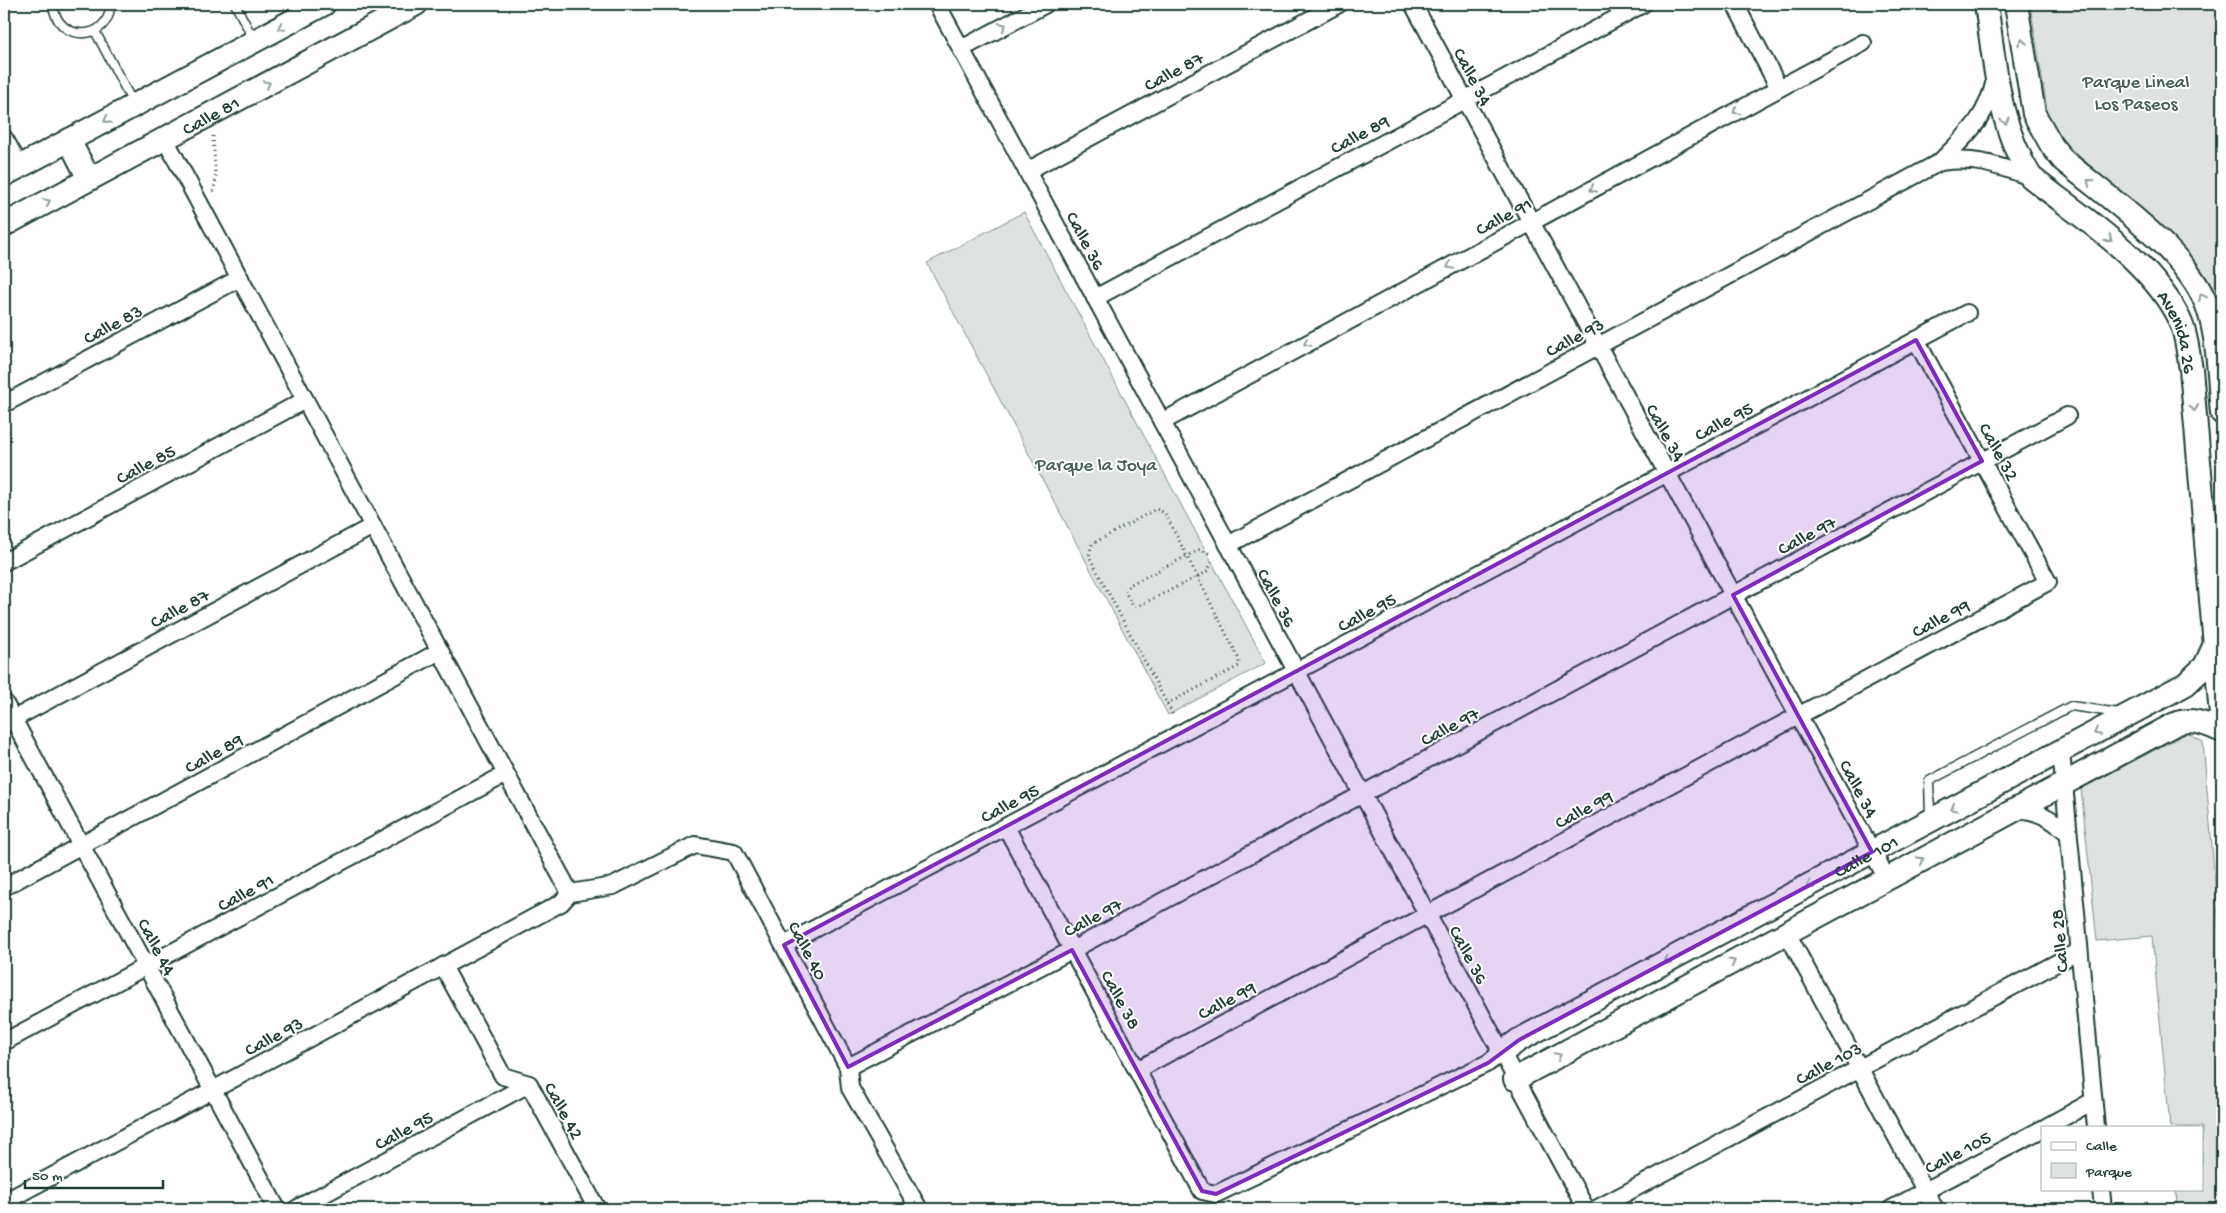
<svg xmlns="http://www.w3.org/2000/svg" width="2226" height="1213" font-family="'Gochi Hand',sans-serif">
  <rect width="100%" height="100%" fill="#fff"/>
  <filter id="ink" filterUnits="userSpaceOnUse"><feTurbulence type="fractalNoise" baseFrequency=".02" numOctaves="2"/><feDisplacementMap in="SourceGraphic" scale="10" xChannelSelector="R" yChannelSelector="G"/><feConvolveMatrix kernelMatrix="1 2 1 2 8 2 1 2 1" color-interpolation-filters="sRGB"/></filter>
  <g filter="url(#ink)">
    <!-- green -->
    <g fill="#dee3e2" stroke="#7e908b">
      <path d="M2030 4H2222V313L2206 281 2188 253 2059 138 2048 115Z"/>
      <path d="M1024 212 1266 663 1168 715 927 263Z"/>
      <path d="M2187 733 2203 742 2222 964V1209H2177L2176 1189H2202V1127H2170L2152 936 2097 941 2081 789Z"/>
    </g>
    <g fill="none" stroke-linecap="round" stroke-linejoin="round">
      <!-- lane casing -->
      <g stroke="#1f3d34" stroke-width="11">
        <g id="lane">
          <path d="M53 4C56 44 111 42 110 4"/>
          <path d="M235 4 254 40"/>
          <path d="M95 31 133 103"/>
          <path d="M1930 816 1929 781 2071 706 2119 713"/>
        </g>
      </g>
      <!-- street casing -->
      <g stroke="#1f3d34" stroke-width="20">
        <g id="street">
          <path d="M937 4 1586 1209"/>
          <path d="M1413 4 1887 879"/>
          <path d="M1735 4 1779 88"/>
          <path d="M961 49 1046 4"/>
          <path d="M4 138 20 166"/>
          <path d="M165 139 570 893"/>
          <path d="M1940 162C1978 157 1995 165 2031 177"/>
          <path d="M1027 171 1339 4"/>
          <path d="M1095 298 1643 4"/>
          <path d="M4 404 240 278"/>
          <path d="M1162 422 1863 43"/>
          <path d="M1228 545 1940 162C1967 134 1986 120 1995 80"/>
          <path d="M4 562 305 400"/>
          <path d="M4 702 277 1209"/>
          <path d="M4 724 373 526"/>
          <path d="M2061 751 2096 1127"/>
          <path d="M2013 810C2036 808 2052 819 2068 833"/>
          <path d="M1006 827 1202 1191 1216 1194 1488 1063 1501 1053"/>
          <path d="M4 887 440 651"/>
          <path d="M1787 933 1935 1209"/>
          <path d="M784 945 1967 313"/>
          <path d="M443 966 503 1076 529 1084 597 1209"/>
          <path d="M4 1042 506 774"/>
          <path d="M848 1067 1072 950 2067 416"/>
          <path d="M1137 1070 2048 582 1916 340"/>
          <path d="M2046 1127 2093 1101"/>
          <path d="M2101 1189 2103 1209"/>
          <path d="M4 1202 561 903 570 893 613 886 695 845 734 852 848 1067 850 1088 919 1209"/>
          <path d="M296 1209 529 1084"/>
          <path d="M1596 1209 2079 951"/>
          <path d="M1891 1209 2042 1129"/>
        </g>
      </g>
      <!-- secondary casing -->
      <g stroke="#1f3d34" stroke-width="26">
        <g id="secondary">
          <path id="s1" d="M1986 4C1995 63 1998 126 2031 177 2083 219 2153 261 2181 323 2187 337 2188 354 2191 369L2222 727"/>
          <path d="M2016 4 2034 114 2052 146 2063 160C2109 199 2195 256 2210 315 2219 347 2219 381 2222 413"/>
          <path d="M69 140 89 179"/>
          <path d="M4 175 324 4"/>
          <path id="s2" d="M4 225 416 4"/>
          <path id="s3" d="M1501 1053 1519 1040 2186 684 2205 666 2215 644"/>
          <path d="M1515 1079 2175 724C2192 717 2206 724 2222 731"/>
        </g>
      </g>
      <!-- path -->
      <g stroke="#1f3d34" stroke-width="3" stroke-dasharray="1 4" stroke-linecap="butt">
        <path d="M213 136 216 180 213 192"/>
        <path d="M1209 553 1199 550 1129 585 1125 592 1133 606H1138L1207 572 1213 560"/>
        <path d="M1167 704 1239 666V659L1165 513 1156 509 1092 544 1089 556 1173 715"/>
      </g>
      <!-- lane -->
      <use href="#lane" stroke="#fff" stroke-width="8"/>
      <!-- street -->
      <use href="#street" stroke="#fff" stroke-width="16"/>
      <!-- secondary -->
      <use href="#secondary" stroke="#fff" stroke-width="22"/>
    </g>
    <!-- one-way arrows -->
    <defs><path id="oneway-chevron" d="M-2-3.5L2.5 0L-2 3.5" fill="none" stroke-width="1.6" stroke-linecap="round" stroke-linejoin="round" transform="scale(1.25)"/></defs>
    <g stroke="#8f9e9a">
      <use href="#oneway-chevron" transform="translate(1003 26) rotate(-28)"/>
      <use href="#oneway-chevron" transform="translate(281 27) rotate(152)"/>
      <use href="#oneway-chevron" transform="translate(2022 42) rotate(-99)"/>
      <use href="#oneway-chevron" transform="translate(267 84) rotate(-28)"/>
      <use href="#oneway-chevron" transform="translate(1736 111) rotate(152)"/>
      <use href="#oneway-chevron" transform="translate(107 120) rotate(152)"/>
      <use href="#oneway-chevron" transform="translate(2005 121) rotate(76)"/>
      <use href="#oneway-chevron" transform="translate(2090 182) rotate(-140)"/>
      <use href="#oneway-chevron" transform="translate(1593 189) rotate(152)"/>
      <use href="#oneway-chevron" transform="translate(47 202) rotate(-28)"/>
      <use href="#oneway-chevron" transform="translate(2109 239) rotate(38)"/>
      <use href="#oneway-chevron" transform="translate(1450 266) rotate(152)"/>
      <use href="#oneway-chevron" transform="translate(2202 297) rotate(-115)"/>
      <use href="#oneway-chevron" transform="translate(1307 343) rotate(152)"/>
      <use href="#oneway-chevron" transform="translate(2194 408) rotate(85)"/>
      <use href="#oneway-chevron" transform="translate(2097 732) rotate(152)"/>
      <use href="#oneway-chevron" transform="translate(1954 808) rotate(152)"/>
      <use href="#oneway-chevron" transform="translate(1921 860) rotate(-28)"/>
      <use href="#oneway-chevron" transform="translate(1810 885) rotate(152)"/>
      <use href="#oneway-chevron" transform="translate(1667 961) rotate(152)"/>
      <use href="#oneway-chevron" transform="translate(1732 962) rotate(-28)"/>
      <use href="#oneway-chevron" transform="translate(1558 1056) rotate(-28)"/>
    </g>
  </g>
  <!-- marked area -->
  <path fill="#7b2cbf" fill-opacity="0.2" stroke="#7b2cbf" stroke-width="4" stroke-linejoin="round" d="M1916 340 1982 461 1733 595 1872 852 1519 1040 1488 1063 1216 1194 1202 1191 1072 950 848 1067 784 945Z"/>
  <g text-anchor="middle" stroke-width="4" stroke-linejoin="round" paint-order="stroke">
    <!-- street labels -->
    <g font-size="19" fill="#1f3d34" stroke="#fff">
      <text transform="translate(1173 70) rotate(-28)" y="7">Calle 87</text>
      <text transform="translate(1474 76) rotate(62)" y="7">Calle 34</text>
      <text dy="7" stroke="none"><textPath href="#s2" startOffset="234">Calle 81</textPath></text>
      <text transform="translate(1359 133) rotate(-28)" y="7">Calle 89</text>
      <text transform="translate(1503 215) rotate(-28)" y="7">Calle 91</text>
      <text transform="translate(1087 240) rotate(62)" y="7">Calle 36</text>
      <text transform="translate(112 323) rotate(-28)" y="7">Calle 83</text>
      <text dy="7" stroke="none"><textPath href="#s1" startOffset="399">Avenida 26</textPath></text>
      <text transform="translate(1574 336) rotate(-28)" y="7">Calle 93</text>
      <text transform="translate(1723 420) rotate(-28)" y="7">Calle 95</text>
      <text transform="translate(1667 432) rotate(61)" y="7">Calle 34</text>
      <text transform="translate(2000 451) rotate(61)" y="7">Calle 32</text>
      <text transform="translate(145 463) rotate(-28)" y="7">Calle 85</text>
      <text transform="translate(1806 534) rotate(-28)" y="7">Calle 97</text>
      <text transform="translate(1278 597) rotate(62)" y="7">Calle 36</text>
      <text transform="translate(179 607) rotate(-28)" y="7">Calle 87</text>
      <text transform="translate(1366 611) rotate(-28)" y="7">Calle 95</text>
      <text transform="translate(1940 617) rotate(-28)" y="7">Calle 99</text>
      <text transform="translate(1449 725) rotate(-28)" y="7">Calle 97</text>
      <text transform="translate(213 752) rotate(-29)" y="7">Calle 89</text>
      <text transform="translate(1860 788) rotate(62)" y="7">Calle 34</text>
      <text transform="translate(1009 802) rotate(-28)" y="7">Calle 95</text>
      <text transform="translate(1583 808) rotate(-28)" y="7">Calle 99</text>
      <text dy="7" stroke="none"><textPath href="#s3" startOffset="415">Calle 101</textPath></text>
      <text transform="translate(245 891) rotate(-28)" y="7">Calle 91</text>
      <text transform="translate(1092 916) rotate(-28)" y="7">Calle 97</text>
      <text transform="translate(2058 941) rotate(-95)" y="7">Calle 28</text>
      <text transform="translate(158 946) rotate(62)" y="7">Calle 44</text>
      <text transform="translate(809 950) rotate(62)" y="7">Calle 40</text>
      <text transform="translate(1470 954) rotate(62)" y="7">Calle 36</text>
      <text transform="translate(1122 999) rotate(62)" y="7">Calle 38</text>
      <text transform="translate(1226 999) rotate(-28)" y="7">Calle 99</text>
      <text transform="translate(273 1035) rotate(-28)" y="7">Calle 93</text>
      <text transform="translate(1828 1062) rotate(-28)" y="7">Calle 103</text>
      <text transform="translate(565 1110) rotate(61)" y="7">Calle 42</text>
      <text transform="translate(403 1129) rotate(-28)" y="7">Calle 95</text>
      <text transform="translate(1957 1151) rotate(-28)" y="7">Calle 105</text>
    </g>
    <!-- park labels -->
    <g font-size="19" fill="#455e57" stroke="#fff">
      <text x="2136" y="87">Parque Lineal<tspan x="2136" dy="22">Los Paseos</tspan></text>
      <text x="1096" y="470">Parque la Joya</text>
    </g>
  </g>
  <!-- margin -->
  <rect width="2226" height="1213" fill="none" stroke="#fff" stroke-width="20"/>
  <rect x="10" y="10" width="2206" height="1193" fill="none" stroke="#1f3d34" stroke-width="2" filter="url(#ink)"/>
  <!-- legend -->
  <rect x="2041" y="1126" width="162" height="65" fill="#ffffff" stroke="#a5b1ae"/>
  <rect x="2051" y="1142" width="25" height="8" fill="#ffffff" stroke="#a5b1ae"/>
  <text x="2086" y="1150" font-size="15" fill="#1f3d34">Calle</text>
  <rect x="2051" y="1163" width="25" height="15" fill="#dee3e2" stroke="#a5b1ae"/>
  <text x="2086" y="1176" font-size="15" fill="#1f3d34">Parque</text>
  <!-- scale -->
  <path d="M25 1180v8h138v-8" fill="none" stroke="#1f3d34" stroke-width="2.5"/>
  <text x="32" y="1180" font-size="15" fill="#1f3d34" stroke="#ffffff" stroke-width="4" paint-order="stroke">50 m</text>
</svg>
